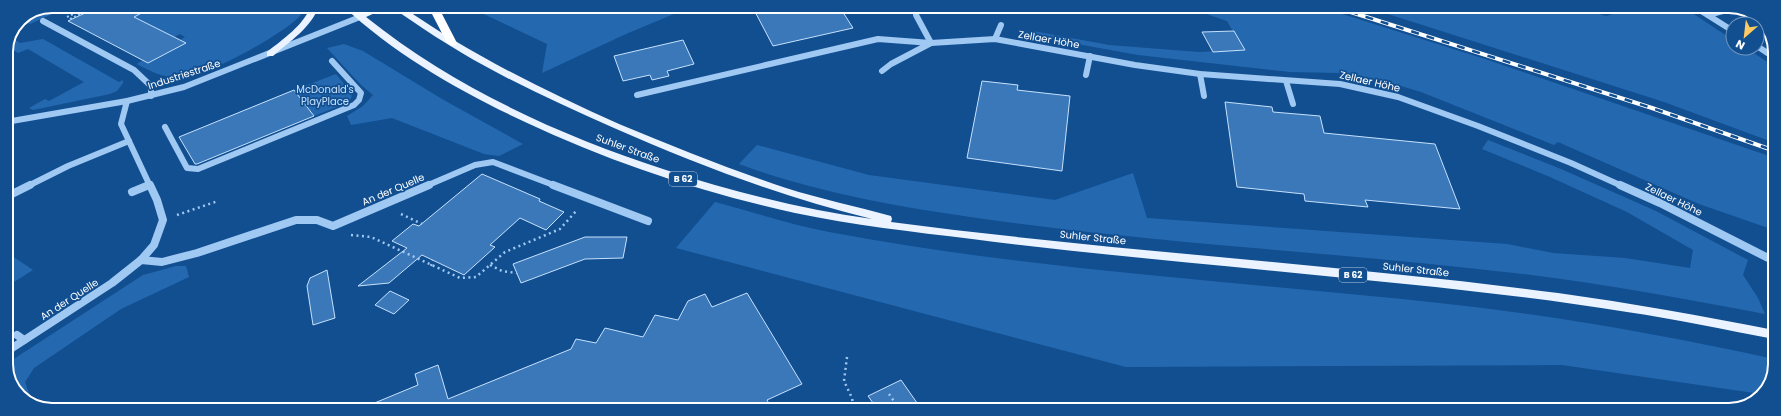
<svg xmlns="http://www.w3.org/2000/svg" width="1781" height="416" font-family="Poppins,sans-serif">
  <rect width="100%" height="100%" fill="#124f91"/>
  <!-- green -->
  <g fill="#2469b0">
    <path d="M52 6H69L30 24 22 20 19 21Z"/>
    <path d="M131 6H305C303 10 302 14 299 17 281 35 208 76 183 77 163 78 154 73 137 64L143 60 148 63 186 43 180 40 185 37 180 34 174 37 134 17Z"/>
    <path d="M467 6H693L626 34 542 73 547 44Z"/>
    <path d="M1186 7H1320L1485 59 1775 158 1774 230 1699 204 1558 142 1554 145 1421 92 1381 80 1339 73 1290 72 1138 55 1033 36V31L1109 45 1199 52 1244 50 1227 21Z"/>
    <path d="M1366 7H1577L1606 16 1619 12 1612 7H1683L1733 40V48H1746L1775 67V143L1664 102Z"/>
    <path d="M12 38 20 43 43 39 119 82 123 80V83L117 91 110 94 33 110 29 108 45 99 49 101 84 82 28 49 18 53 8 47Z"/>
    <path d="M344 44 363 51 442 99 523 144 499 156 484 154 392 118 351 125 347 116 363 106 373 95 360 84 327 48Z"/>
    <path d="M336 74 352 94 351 99 344 104 314 116 294 90Z"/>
    <path d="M1488 140 1561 169 1656 211 1748 260 1743 275 1758 298 1765 314C1684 299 1604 284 1523 274 1429 263 1336 255 1242 247 1161 240 1080 232 999 221 911 209 823 195 739 164L757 145 869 175 1055 200 1133 173 1147 218 1507 244 1553 253 1625 258 1690 268 1693 250 1627 212 1550 177 1482 149Z"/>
    <path d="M715 202C753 212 791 225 829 232 1030 270 1236 281 1439 303 1552 315 1664 335 1774 359V373L1761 394 1562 365 1126 367 676 248Z"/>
    <path d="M6 252 33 270 6 287Z"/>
    <path d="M176 266H186L189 277 121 309 34 368 25 382 31 399 54 409C30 409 6 389 6 364L143 275Z"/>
  </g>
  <!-- building -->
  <g fill="#3b78b9" stroke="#c6e1fd">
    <path d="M100 6H155L134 17 186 43 148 63 68 21Z"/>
    <path d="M752 6H839L853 28 773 46Z"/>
    <path d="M1234 31 1245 50 1213 52 1202 32Z"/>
    <path d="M683 40 694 64 667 71 669 76 652 80 650 75 623 81 614 56Z"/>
    <path d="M982 81 1018 85 1017 90 1070 96 1062 171 967 158Z"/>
    <path d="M294 90 314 116 197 164H195L179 137Z"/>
    <path d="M1225 102 1272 107 1273 112 1320 116 1324 133 1435 144 1460 209 1365 200 1368 207 1305 201 1304 194 1237 187Z"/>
    <path d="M482 174 540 199 539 201 564 212 546 230 520 218 490 245 495 247 464 275 422 255 389 283 358 286 407 248 392 241 413 224 419 226Z"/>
    <path d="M585 237H627L623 258 585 259 521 283 513 264Z"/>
    <path d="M327 270 335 318 313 325 307 286 310 278Z"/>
    <path d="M390 291 409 300 394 314 375 305Z"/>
    <path d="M747 293 802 384 767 400 772 409H360L418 385 415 374 438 365 448 399 571 349 576 339 596 343 605 328 643 337 655 315 678 320 688 301 705 294 712 307Z"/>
    <path d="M901 380 922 410H878L868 396Z"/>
  </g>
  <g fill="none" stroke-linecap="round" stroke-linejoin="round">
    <!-- path-far1 -->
    <g stroke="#9fc8f2" stroke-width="2" stroke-dasharray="2 2.5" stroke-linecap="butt">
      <path d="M67 17 90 6"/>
      <path d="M70 19 97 6"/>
    </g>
    <!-- path -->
    <g stroke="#9fc8f2" stroke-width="2.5" stroke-dasharray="2 3.5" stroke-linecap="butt">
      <path d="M401 214 422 224"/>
      <path d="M177 215 218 201"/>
      <path d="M351 235 371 237 460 278 476 277 505 252 560 229 577 210"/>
      <path d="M490 265 502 271 517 273"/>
      <path d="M431 266 433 260"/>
      <path d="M847 357 844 381 852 398 854 410"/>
      <path d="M889 394 900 410"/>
    </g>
    <!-- minor-far1 -->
    <g stroke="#9fc8f2" stroke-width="6">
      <path d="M1695 7 1733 31"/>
      <path d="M916 15 931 43"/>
      <path d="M1708 15 1730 9 1731 7"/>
      <path d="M43 21 134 70 151 86V96"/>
      <path d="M995 39 1001 25"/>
      <path d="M1757 46 1775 58"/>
      <path d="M882 71 891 64 931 43"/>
      <path d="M1200 74 1204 96"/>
      <path d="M1086 75 1090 56"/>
      <path d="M1286 81 1293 104"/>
      <path d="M637 95 878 39 931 43 995 39 1135 65 1200 74 1340 84 1398 97 1478 126 1571 163 1622 186"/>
      <path d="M127 101 121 124 150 186"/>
      <path d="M6 122 127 101 184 87 360 17"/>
      <path d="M165 127 187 168 198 169 354 105 359 100 361 93 332 61"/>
      <path d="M28 186 68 166 129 141"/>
      <path d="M147 186 149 185"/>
      <path d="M426 186 475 165 493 162 556 186"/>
    </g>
    <!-- minor -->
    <g stroke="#9fc8f2" stroke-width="8">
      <path d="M553 185 648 221"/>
      <path d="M1620 185 1660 203 1774 261"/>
      <path d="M132 192 149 185"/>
      <path d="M6 197 30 185"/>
      <path d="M141 260 162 262 197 253 296 220H317L333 226 429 185"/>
      <path d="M17 335 24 340"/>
      <path d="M6 352 112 283 141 260 154 245 163 220 157 200 150 185"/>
    </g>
    <!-- major -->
    <g fill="#eaf3ff" fill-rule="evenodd">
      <path d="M311 6H319C311 28 290 41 273 56H267V52C283 39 303 26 311 6Z"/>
      <path d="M343 6H352L361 14 379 6H390L366 17C455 88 559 135 666 170 734 192 802 209 872 219 783 197 698 165 614 128 562 105 511 82 462 53 444 42 426 31 409 19 403 15 397 11 392 6H401C470 54 543 90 619 124 674 147 729 169 786 188 820 199 856 206 891 216L892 219 891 222C1112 251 1336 264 1558 293 1631 303 1702 316 1774 330V339C1725 330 1676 319 1627 312 1533 297 1439 287 1345 278 1220 265 1096 255 972 239 913 232 853 225 795 213 703 193 610 162 525 122 461 92 395 55 343 6Z"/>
    </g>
    <!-- highway -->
    <path fill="#fff" fill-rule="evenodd" d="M433 6H443L442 14 457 43 456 45 452 46 447 43 432 14Z"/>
    <!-- rail casing -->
    <g stroke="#fff" stroke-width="4">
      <path id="rail" d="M1335 7 1652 108 1775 151"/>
    </g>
    <!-- rail -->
    <use href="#rail" stroke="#124f91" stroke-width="2.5" stroke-dasharray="8" stroke-linecap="butt"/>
  </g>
  <g text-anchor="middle" stroke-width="3.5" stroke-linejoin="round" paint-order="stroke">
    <!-- shield labels -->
    <g fill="#124f91" stroke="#b8cade" stroke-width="1">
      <rect x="669" y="172" width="28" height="14" rx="3"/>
      <rect x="1339" y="268" width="28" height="14" rx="3"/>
    </g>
    <g font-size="9" font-weight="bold" fill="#fff">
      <text x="683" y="182">B 62</text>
      <text x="1353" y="278">B 62</text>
    </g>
    <!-- street labels -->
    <g font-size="10" fill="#fff" stroke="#124f91">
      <text transform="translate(1049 39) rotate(10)" y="4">Zellaer Höhe</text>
      <text transform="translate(184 74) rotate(-18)" y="4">Industriestraße</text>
      <text transform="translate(1370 81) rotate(13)" y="4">Zellaer Höhe</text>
      <text transform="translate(628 148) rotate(20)" y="4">Suhler Straße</text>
      <text transform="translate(393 189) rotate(-23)" y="4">An der Quelle</text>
      <text transform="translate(1674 199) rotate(26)" y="4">Zellaer Höhe</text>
      <text transform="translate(1093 237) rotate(6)" y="4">Suhler Straße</text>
      <text transform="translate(1416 269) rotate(6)" y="4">Suhler Straße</text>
      <text transform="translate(69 299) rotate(-33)" y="4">An der Quelle</text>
    </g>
    <!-- park labels -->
    <g font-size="10" fill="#c6e1fd" stroke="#124f91">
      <text x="325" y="93">McDonald's<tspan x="325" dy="12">PlayPlace</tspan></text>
    </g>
  </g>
  <!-- crop -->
  <path d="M0 0H1781V416H0ZM52 13H1729A39 39 0 0 1 1768 52V364A39 39 0 0 1 1729 403H52A39 39 0 0 1 13 364V52A39 39 0 0 1 52 13Z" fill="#124f91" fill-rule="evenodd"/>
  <path fill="none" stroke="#fff" stroke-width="2" d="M52 13H1729A39 39 0 0 1 1768 52V364A39 39 0 0 1 1729 403H52A39 39 0 0 1 13 364V52A39 39 0 0 1 52 13Z"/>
  <!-- north arrow -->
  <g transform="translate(1745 36) rotate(208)"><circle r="19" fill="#124f91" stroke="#7195bd"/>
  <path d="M0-3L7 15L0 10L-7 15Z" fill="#ffcb60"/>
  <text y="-6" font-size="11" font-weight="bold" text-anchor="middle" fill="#ffffff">N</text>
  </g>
</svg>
